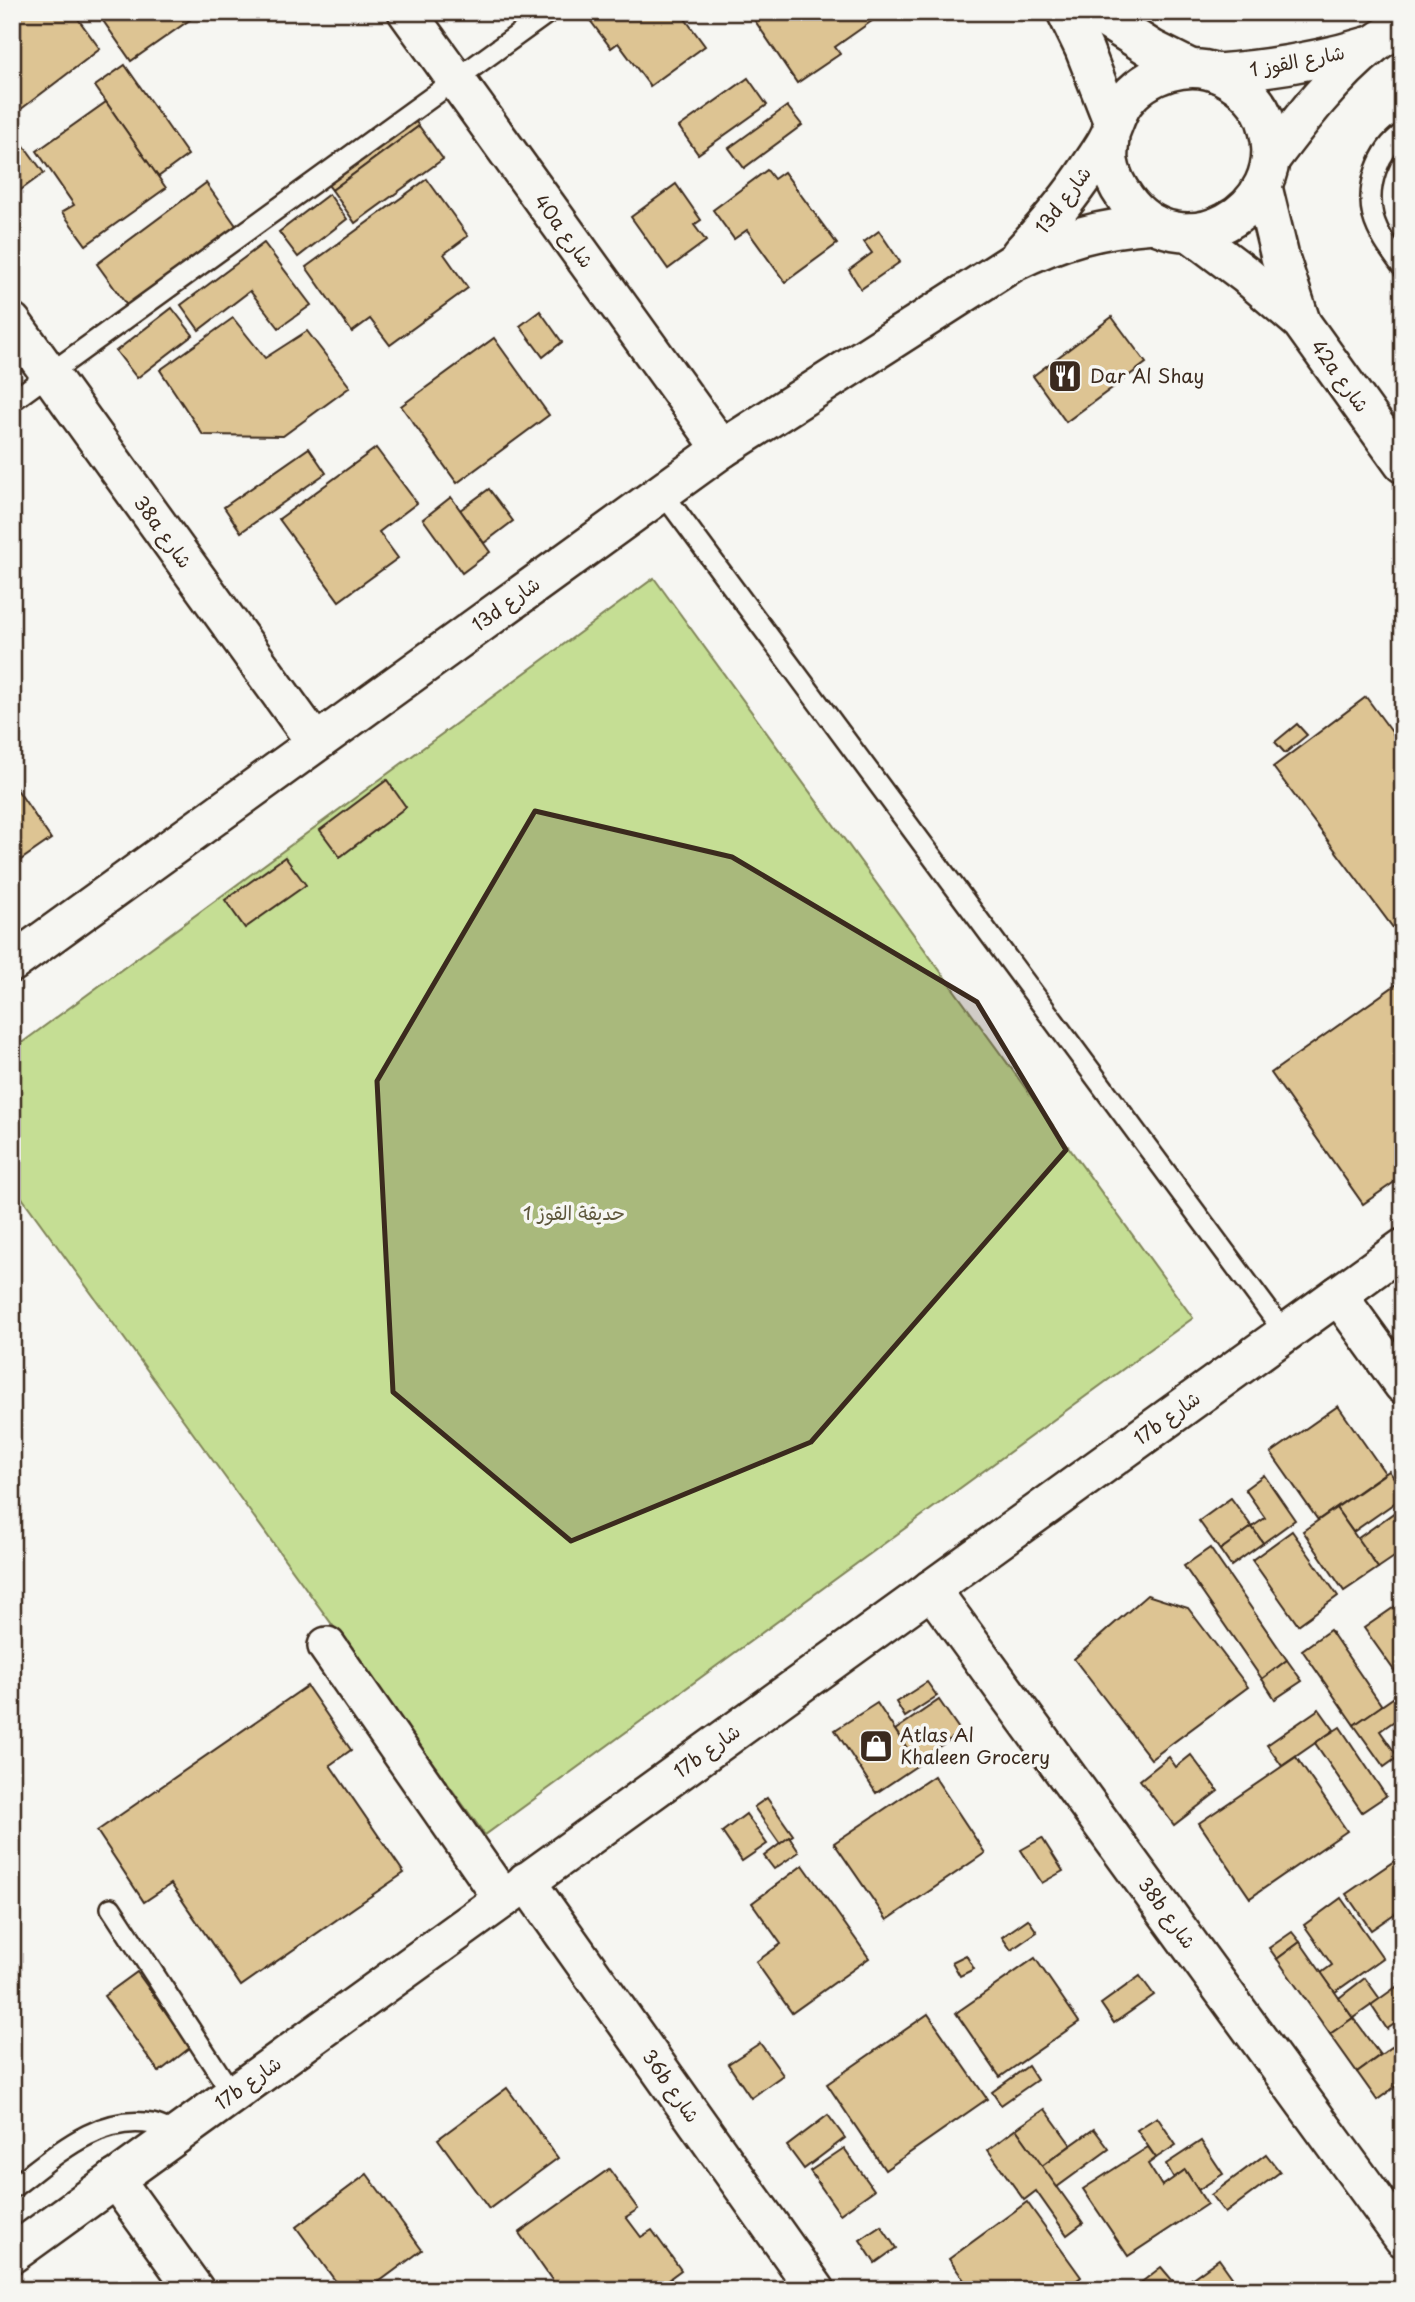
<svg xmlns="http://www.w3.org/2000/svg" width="1415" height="2302" font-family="'Playpen Sans','Playpen Sans Arabic',sans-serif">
  <rect width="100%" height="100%" fill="#f6f6f2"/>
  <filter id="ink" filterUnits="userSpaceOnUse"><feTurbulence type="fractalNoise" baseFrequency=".0143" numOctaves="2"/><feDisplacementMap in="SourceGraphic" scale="14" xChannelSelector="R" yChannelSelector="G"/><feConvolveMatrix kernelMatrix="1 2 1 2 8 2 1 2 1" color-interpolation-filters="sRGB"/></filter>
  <g filter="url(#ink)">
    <!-- green -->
    <path fill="#c5de94" stroke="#808459" stroke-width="2" d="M654 578 1193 1318 485 1835 12 1184V1050Z"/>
    <!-- building -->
    <g fill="#ddc493" stroke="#3b2a1e" stroke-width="2">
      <path d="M12 12H73L100 49 12 116Z"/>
      <path d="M97 12H201L131 61Z"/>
      <path d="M598 12H680L705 46 650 86 618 43 611 48 589 19Z"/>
      <path d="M749 12H877L879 16 835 47 840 54 797 83Z"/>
      <path d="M125 65 188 155 158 177 95 86Z"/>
      <path d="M748 78 767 105 698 154 679 127Z"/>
      <path d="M106 102 166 188 86 245 62 212 74 205 37 151Z"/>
      <path d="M787 106 802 125 744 168 729 148Z"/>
      <path d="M410 114 419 126 332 190 323 179Z"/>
      <path d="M419 126 443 159 355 223 332 190Z"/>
      <path d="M22 143 44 173 15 194 12 190V150Z"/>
      <path d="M767 170 774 179 784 172 837 244 785 282 747 230 734 239 713 210Z"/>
      <path d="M427 179 468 236 444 254 468 288 390 345 370 319 352 332 306 267Z"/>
      <path d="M206 183 237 227 128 307 97 264Z"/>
      <path d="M676 184 701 220 694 225 706 241 668 269 631 217Z"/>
      <path d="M329 194 347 219 298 257 279 232Z"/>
      <path d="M879 231 900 262 861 289 849 270 872 253 864 242Z"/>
      <path d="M264 243 311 305 279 328 250 291 199 330 181 305Z"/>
      <path d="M172 308 193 335 137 378 116 351Z"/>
      <path d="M540 311 562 342 543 357 520 326Z"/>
      <path d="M1112 317 1146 363 1066 422 1033 376Z"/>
      <path d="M233 318 265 358 307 331 350 387 283 436 203 435 160 370Z"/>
      <path d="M494 338 549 415 457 483 401 406Z"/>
      <path d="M309 448 326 473 241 532 224 507Z"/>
      <path d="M376 448 417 503 379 532 398 558 339 601 279 519Z"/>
      <path d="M489 489 513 521 484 543 460 510Z"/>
      <path d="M451 497 490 552 462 573 423 519Z"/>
      <path d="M1366 697 1403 747V928L1397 933 1273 767Z"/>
      <path d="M1297 724 1307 735 1285 753 1275 742Z"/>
      <path d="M387 780 406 807 340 857 320 830Z"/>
      <path d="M12 782 51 839 12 866Z"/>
      <path d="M285 857 306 885 245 928 225 900Z"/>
      <path d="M1397 984 1403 992V1176L1363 1204 1271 1073Z"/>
      <path d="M1338 1406 1385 1473 1318 1520 1271 1453Z"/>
      <path d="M1389 1471 1403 1490V1497L1353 1532 1336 1508Z"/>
      <path d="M1264 1475 1295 1520 1263 1543 1252 1527 1265 1518 1245 1489Z"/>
      <path d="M1231 1498 1252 1527 1220 1550 1199 1521Z"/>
      <path d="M1402 1507 1403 1551 1378 1568 1357 1539Z"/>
      <path d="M1336 1508 1378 1568 1344 1591 1303 1531Z"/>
      <path d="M1252 1527 1263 1543 1231 1566 1220 1550Z"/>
      <path d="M1292 1531 1338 1596 1298 1625 1252 1560Z"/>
      <path d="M1210 1548 1287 1660 1262 1679 1184 1566Z"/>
      <path d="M1147 1595 1188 1608 1248 1687 1151 1759 1074 1659Z"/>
      <path d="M1403 1601V1683L1364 1628Z"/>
      <path d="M1330 1630 1382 1706 1354 1725 1302 1650Z"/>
      <path d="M1287 1660 1302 1681 1275 1699 1262 1679Z"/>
      <path d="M927 1682 937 1696 905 1717 896 1702Z"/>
      <path d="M307 1686 351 1750 330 1765 404 1873 241 1986 171 1884 144 1902 97 1831Z"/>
      <path d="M1403 1691V1715L1380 1731 1398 1757 1384 1767 1354 1725Z"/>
      <path d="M939 1700 961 1732 916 1762 895 1730Z"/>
      <path d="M877 1703 918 1765 876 1793 835 1730Z"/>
      <path d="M1319 1709 1334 1730 1282 1766 1267 1745Z"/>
      <path d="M1340 1727 1386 1796 1362 1812 1315 1743Z"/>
      <path d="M1191 1755 1218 1791 1174 1825 1140 1780 1169 1757 1176 1767Z"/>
      <path d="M1296 1757 1347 1831 1250 1898 1199 1823Z"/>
      <path d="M934 1776 985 1853 887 1920 834 1843Z"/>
      <path d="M767 1798 793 1835 780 1844 754 1807Z"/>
      <path d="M746 1814 767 1844 742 1861 722 1832Z"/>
      <path d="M789 1837 799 1852 774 1869 764 1856Z"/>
      <path d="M1042 1838 1063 1871 1042 1883 1021 1850Z"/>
      <path d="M1403 1855V1908L1371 1930 1346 1894Z"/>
      <path d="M803 1865 869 1958 792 2013 756 1962 781 1944 752 1903Z"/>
      <path d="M1341 1898 1383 1958 1335 1992 1321 1973 1332 1965 1304 1925Z"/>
      <path d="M1028 1919 1037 1932 1011 1950 1002 1937Z"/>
      <path d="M1292 1932 1300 1942 1277 1959 1269 1948Z"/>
      <path d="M1300 1942 1353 2018 1330 2034 1277 1959Z"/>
      <path d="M966 1955 974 1969 960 1976 952 1962Z"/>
      <path d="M1035 1958 1079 2022 1000 2077 956 2013Z"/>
      <path d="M137 1972 191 2047 159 2072 104 1996Z"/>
      <path d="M1140 1976 1154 1995 1114 2023 1101 2004Z"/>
      <path d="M1365 1978 1380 1999 1353 2018 1339 1998Z"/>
      <path d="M1396 1987 1403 1996V2018L1387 2029 1371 2005Z"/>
      <path d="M928 2014 987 2099 885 2170 827 2084Z"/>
      <path d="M1353 2018 1380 2055 1357 2072 1330 2034Z"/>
      <path d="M1403 2039V2081L1377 2100 1357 2072Z"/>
      <path d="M760 2043 783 2075 751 2098 728 2064Z"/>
      <path d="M1028 2066 1037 2080 1001 2105 992 2092Z"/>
      <path d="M507 2088 558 2158 489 2209 438 2139Z"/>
      <path d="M1045 2109 1071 2145 1042 2166 1016 2129Z"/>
      <path d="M828 2115 845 2138 804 2169 787 2146Z"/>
      <path d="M1157 2117 1176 2145 1156 2158 1137 2130Z"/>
      <path d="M1016 2129 1083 2223 1067 2235 1036 2191 1024 2200 988 2150Z"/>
      <path d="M1094 2129 1109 2149 1057 2187 1042 2166Z"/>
      <path d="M1201 2141 1223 2174 1198 2190 1185 2170 1174 2178 1166 2164Z"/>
      <path d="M1148 2147 1156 2158 1148 2164 1162 2186 1185 2170 1207 2204 1128 2256 1083 2189Z"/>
      <path d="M844 2148 874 2190 840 2214 810 2171Z"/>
      <path d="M1266 2154 1280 2172 1225 2213 1211 2195Z"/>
      <path d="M609 2169 638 2209 626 2217 641 2237 652 2230 681 2270 654 2290H559L519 2233Z"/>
      <path d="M367 2174 422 2250 368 2290H342L296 2227Z"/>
      <path d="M1027 2202 1081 2277 1064 2290H971L949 2259Z"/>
      <path d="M881 2226 896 2248 875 2263 860 2240Z"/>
      <path d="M1219 2259 1241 2290H1176Z"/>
      <path d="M1161 2267 1173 2281 1162 2290H1135L1134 2288Z"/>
    </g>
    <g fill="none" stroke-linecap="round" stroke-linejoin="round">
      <!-- lane casing -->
      <g stroke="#3b2a1e" stroke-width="24">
        <g id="lane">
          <path d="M1403 133C1378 150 1366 187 1373 216 1378 235 1392 253 1403 268"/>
          <path d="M12 401 549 12"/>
          <path d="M662 492 1285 1333"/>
          <path d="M111 1908 233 2095"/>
          <path d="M12 2188C54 2157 97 2114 152 2124 161 2126 170 2131 178 2134"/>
        </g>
      </g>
      <!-- street casing -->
      <g stroke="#3b2a1e" stroke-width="42">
        <g id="street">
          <path d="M407 12 722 449"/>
          <path d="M1066 12 1084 49 1113 123"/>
          <path d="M1094 12 1152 49 1190 68"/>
          <path d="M1217 73C1269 69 1318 61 1367 46"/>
          <path d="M1271 159C1302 118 1334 76 1374 44 1383 37 1393 32 1403 26"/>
          <path d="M1263 187 1280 257 1301 321"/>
          <path d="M1189 232 1246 275 1301 322 1403 464"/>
          <path d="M1020 254C1045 227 1069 199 1089 168 1096 157 1104 147 1109 136 1114 125 1117 113 1124 103 1145 73 1191 59 1223 76 1244 87 1261 102 1267 126 1293 211 1179 273 1126 199 1118 188 1111 175 1109 161 1108 153 1110 143 1110 134"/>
          <path d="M12 322 315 742"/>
          <path d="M12 963 722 449 1012 263C1060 239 1100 228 1154 224"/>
          <path d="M1338 1295 1403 1385"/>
          <path d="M931 1589 1403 2238"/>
          <path d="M327 1646 503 1899"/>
          <path d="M526 1881 816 2290"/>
          <path d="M115 2179 195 2290"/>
          <path d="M12 2254 1403 1248"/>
        </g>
      </g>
      <!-- lane -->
      <use href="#lane" stroke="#f6f6f2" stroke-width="19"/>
      <!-- street -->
      <use href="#street" stroke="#f6f6f2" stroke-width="37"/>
    </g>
  </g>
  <!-- marked area -->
  <path fill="#3b2a1e" fill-opacity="0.2" stroke="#3b2a1e" stroke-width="5" stroke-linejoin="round" d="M535 811 732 857 977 1002 1066 1150 811 1442 571 1541 393 1392 377 1081Z"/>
  <!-- icons -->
  <defs>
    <g id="restaurant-square" transform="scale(1.75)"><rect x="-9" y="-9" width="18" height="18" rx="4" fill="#3b2a1e" stroke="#f6f6f2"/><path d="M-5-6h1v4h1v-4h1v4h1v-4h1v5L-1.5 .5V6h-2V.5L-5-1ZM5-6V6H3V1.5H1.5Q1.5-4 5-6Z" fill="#fff"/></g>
    <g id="shop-square" transform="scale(1.75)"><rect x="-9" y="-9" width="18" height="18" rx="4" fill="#3b2a1e" stroke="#f6f6f2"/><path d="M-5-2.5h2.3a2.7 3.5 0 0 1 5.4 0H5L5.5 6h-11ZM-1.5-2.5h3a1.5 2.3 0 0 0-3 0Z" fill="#fff"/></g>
  </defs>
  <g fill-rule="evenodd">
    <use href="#restaurant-square" x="1065" y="376"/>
    <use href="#shop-square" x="876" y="1746"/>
  </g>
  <g text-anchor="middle" stroke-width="7" stroke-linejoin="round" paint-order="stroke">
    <!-- street labels -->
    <g font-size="19" fill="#3b2a1e" stroke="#f6f6f2">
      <text transform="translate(1297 61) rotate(-11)" y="7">شارع القوز 1</text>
      <text transform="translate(1063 200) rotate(-53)" y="7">13d شارع</text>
      <text transform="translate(564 231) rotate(54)" y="7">40a شارع</text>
      <text transform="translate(1340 376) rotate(54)" y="7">42a شارع</text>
      <text transform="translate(163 532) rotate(54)" y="7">38a شارع</text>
      <text transform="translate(506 604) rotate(-36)" y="7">13d شارع</text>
      <text transform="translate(1167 1418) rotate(-36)" y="7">17b شارع</text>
      <text transform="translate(707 1751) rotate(-36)" y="7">17b شارع</text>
      <text transform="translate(1167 1913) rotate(54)" y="7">38b شارع</text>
      <text transform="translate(248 2083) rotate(-36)" y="7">17b شارع</text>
      <text transform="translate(671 2086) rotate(55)" y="7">36b شارع</text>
    </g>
    <!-- poi labels -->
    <g font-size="19" fill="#3b2a1e" stroke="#f6f6f2" text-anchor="start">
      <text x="1090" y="383">Dar Al Shay</text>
      <text x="900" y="1742">Atlas Al<tspan x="900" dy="22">Khaleen Grocery</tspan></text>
    </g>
    <!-- park labels -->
    <g font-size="19" fill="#5e573c" stroke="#f6f6f2">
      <text x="574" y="1220">حديقة القوز 1</text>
    </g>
  </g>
  <!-- margin -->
  <rect width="1415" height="2302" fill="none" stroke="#f6f6f2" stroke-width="42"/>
  <rect x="21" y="21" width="1373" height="2260" fill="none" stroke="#3b2a1e" stroke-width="2.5" filter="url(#ink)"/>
</svg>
